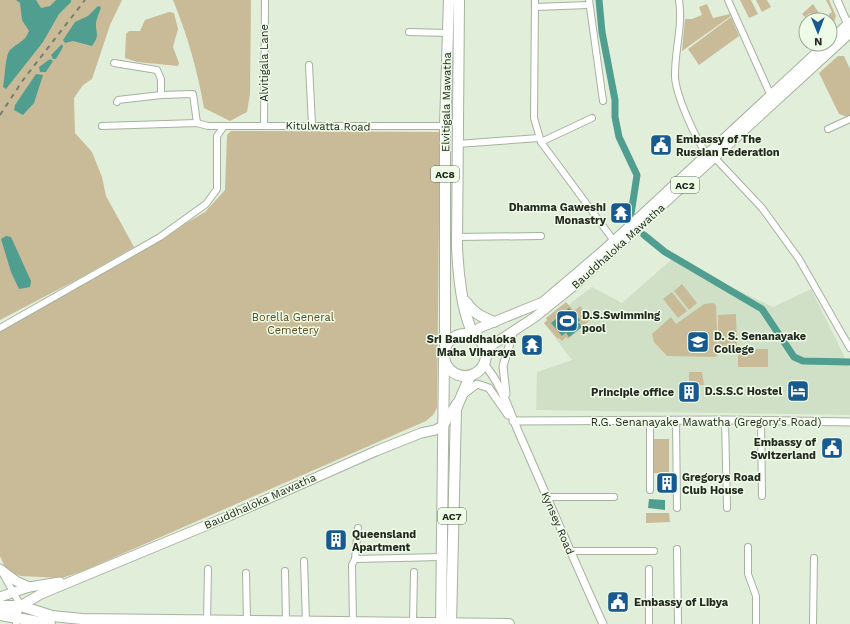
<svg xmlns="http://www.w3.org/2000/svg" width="850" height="624" font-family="'Work Sans',sans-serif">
  <rect width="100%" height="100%" fill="#e1eeda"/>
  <!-- built -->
  <path fill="#d0e0c7" d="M672 259 773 307 811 289 850 368V415L536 410 537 372 572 360 544 323 592 287 622 303Z"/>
  <!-- green -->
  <g fill="#c9bb97">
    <path d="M0 0H122L110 25 92 79 83 85 74 98 75 133 92 152 102 177 106 196 134 247 80 278 0 320Z"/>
    <path d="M173 0H251L250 94 247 112 230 121 204 108C198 72 187 34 173 0Z"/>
    <path d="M740 0H751L758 14 749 18Z"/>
    <path d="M756 0H767L771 7 762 12Z"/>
    <path d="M826 0H829L836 16 830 33 832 21 829 20V14L832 12Z"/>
    <path d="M707 4 713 18 730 14 731 16 682 51 685 19H692L702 15 699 7Z"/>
    <path d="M813 4 819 13 814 17 810 13 805 17 802 14Z"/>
    <path d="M169 12 174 13 178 29 173 47 179 63 178 66 137 62 125 58 126 34 129 31H140L145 20Z"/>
    <path d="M731 17 739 36 699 65 688 49Z"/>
    <path d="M838 56H844L850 69V116L848 117 839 114 819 73Z"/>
    <path d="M231 131 440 132 437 408 433 415 426 421 83 571 62 578 20 576 6 569 0 556V326L168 234 205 212 225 190 227 135Z"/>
    <path d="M682 284 697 303 689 310 674 291Z"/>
    <path d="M672 292 687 311 678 318 663 299Z"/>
    <path d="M566 302 574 311 580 306 591 319 568 339 566 337 562 341 559 338 558 339 544 323 547 320 546 318Z"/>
    <path d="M713 303 716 305 718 355 715 357 667 356 654 342 652 334 671 317 676 324 704 304Z"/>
    <path d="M736 314 737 347H718V315Z"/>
    <rect x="738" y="349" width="30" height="18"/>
    <path d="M689 372H702L704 385H689Z"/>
    <path d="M653 439H669V474L652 473Z"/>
    <path d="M646 513H669L670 522 646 523Z"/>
  </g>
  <!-- water -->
  <g fill="#509e90">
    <path d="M16 0H36L41 8 50 6 56 0H71V2L59 14 43 42 6 89 3 87C5 79 5 55 10 50 18 42 24 43 29 31L22 20 20 3Z"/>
    <path d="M98 6 101 7C100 12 96 19 96 24 96 35 100 35 92 46L73 41 65 43 63 40 75 22 88 16Z"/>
    <path d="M62 44 63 47 56 59H53L51 55Z"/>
    <path d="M50 59 53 61 46 72H40L39 67Z"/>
    <path d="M36 74 43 75 34 103 23 115 14 110 15 105Z"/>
    <path d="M6 236 11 237 31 281 30 287 19 289 11 272 1 239Z"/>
    <path d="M569 308 580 320 562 336 551 323Z"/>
    <path d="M579 323 582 327 569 337 566 333Z"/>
    <path d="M649 499 665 500V510L648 508Z"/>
  </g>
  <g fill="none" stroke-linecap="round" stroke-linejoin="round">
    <!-- canal -->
    <g stroke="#509e90" stroke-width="7">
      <path d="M599 0 602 32 615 100V117L619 137 637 175 631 214"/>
      <path d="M644 235 665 252 762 309 794 357 803 361 850 362"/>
    </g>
    <!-- minor casing -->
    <g stroke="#a6b29f" stroke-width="8">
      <g id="minor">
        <path d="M535 0 534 118 541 142 614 241"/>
        <path d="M589 0 603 101"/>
        <path d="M679 0C683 25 675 49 675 74 674 92 696 140 707 154"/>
        <path d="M728 0 771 96"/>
        <path d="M535 7 589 5"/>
        <path d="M409 32 448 33"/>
        <path d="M114 63 157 70 161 79V95"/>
        <path d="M309 65 312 125"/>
        <path d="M117 102 118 100 161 95 193 94 197 123"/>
        <path d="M264 125 265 0"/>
        <path d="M102 126 197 123 208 126H445"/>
        <path d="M828 129 850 119"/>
        <path d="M541 142 592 118"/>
        <path d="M457 144 539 138"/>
        <path d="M715 158 762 208 799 259 850 348"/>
        <path d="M456 237 541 236"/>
        <path d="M0 328 160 237 206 204 217 189V136L224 126"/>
        <path d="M725 420 727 508"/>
        <path d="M676 421 677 508"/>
        <path d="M761 421 762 496"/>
        <path d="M650 490V421"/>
        <path d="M546 497H614"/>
        <path d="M748 547V574L756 596V624"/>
        <path d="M677 549 678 624"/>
        <path d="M570 551H654"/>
        <path d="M355 559 358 528"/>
        <path d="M304 561 306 622"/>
        <path d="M649 569V624"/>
        <path d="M285 571 286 621"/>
        <path d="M246 573 247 621"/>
        <path d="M3 574 21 606 16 617V624"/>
        <path d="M207 621 208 569"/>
        <path d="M353 622 352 565 355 559 442 557"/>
        <path d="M413 622 414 572"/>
        <path d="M813 624 814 558"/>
      </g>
    </g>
    <!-- tertiary casing -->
    <g stroke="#a6b29f" stroke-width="9">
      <g id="tertiary">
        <path d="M837 0 849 27"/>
        <path d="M484 364C503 386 510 414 522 440 549 501 575 563 603 624"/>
        <path d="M464 394 477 384 489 388 508 415"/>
        <path d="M506 394 503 366 514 330"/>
        <path d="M513 421 725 420 850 422"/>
      </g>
    </g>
    <!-- primary casing -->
    <g stroke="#a6b29f" stroke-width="11">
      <g id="primary">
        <path d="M830 41 850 22"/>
        <path d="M474 336 479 328 543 302 604 250 826 44"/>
        <path d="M486 354 489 347 535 317 576 284 850 33"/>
        <path d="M0 569 16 581 29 587"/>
        <path d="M0 597 29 587 60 582"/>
        <path d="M5 615 41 594 229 516 376 451 421 433 435 430 443 426 457 403"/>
      </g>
    </g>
    <!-- trunk casing -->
    <g stroke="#a6b29f" stroke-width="12">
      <g id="trunk">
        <path d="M459 0 457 246C458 272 462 313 474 336"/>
        <path d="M466 302C473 313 482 317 494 322"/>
        <circle cx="465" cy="355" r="21"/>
        <path d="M445 348V126L449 0"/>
        <path d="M0 606H21L52 616 82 619 509 624"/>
        <path d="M0 615 50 624"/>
        <path d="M441 624 444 361"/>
        <path d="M451 624 456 409 470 376"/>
      </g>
    </g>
    <!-- minor -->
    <use href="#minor" stroke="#fff" stroke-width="6"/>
    <!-- tertiary -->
    <use href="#tertiary" stroke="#fff" stroke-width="7"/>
    <!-- primary -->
    <use href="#primary" stroke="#fff" stroke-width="9"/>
    <!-- trunk -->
    <use href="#trunk" stroke="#fff" stroke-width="10"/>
    <!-- rail -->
    <path stroke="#767e71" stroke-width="2" stroke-dasharray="5 5" stroke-linecap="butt" d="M0 115 23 80 85 0"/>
  </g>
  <!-- icons -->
  <defs>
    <g id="civic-square" transform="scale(1.15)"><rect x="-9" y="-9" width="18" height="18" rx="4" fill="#175a8f" stroke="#eefbe7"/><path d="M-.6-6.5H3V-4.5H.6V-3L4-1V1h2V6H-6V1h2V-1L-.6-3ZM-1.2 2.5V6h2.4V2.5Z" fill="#fff"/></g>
    <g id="temple-square" transform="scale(1.15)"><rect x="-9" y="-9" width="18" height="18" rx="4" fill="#175a8f" stroke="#eefbe7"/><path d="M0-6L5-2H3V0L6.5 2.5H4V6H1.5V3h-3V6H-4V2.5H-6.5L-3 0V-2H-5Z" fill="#fff"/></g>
    <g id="stadium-square" transform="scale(1.15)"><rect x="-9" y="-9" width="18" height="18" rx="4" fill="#175a8f" stroke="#eefbe7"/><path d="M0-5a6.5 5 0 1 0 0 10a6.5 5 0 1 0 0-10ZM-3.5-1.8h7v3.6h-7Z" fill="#fff"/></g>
    <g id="school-square" transform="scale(1.15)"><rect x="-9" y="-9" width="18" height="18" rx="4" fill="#175a8f" stroke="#eefbe7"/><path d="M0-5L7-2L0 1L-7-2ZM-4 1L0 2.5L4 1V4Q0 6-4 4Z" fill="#fff"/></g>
    <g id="hotel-square" transform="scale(1.15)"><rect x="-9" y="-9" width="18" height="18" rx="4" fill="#175a8f" stroke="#eefbe7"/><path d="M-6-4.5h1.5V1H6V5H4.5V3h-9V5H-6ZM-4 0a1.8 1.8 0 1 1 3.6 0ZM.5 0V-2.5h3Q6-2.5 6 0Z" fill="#fff"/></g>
    <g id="building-square" transform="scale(1.15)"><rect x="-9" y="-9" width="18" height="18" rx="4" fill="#175a8f" stroke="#eefbe7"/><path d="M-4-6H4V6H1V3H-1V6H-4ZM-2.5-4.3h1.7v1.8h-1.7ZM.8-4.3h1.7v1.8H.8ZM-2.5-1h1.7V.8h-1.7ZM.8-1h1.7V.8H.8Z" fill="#fff"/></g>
  </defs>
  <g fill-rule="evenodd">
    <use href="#civic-square" x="661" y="145"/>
    <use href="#temple-square" x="621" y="213"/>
    <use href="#stadium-square" x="567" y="321"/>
    <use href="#school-square" x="698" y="342"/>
    <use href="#temple-square" x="532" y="345"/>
    <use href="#hotel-square" x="798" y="391"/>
    <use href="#building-square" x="689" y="392"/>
    <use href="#civic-square" x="832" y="448"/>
    <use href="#building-square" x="667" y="483"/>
    <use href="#building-square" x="336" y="540"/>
    <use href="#civic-square" x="618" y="602"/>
  </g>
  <g text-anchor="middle" stroke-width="3" stroke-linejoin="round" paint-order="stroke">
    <!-- shield labels -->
    <g fill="#eefbe7" stroke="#60675c" stroke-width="1">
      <rect x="431" y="166" width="28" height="16" rx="3"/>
      <rect x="671" y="177" width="28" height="16" rx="3"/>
      <rect x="438" y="508" width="28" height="16" rx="3"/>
    </g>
    <g font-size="10" font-weight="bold" fill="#232821">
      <text x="445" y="178">AC8</text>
      <text x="685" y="189">AC2</text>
      <text x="452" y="520">AC7</text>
    </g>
    <!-- street labels -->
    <g font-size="11" fill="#232821" stroke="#eefbe7">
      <text transform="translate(264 63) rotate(-90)" y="4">Alvitigala Lane</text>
      <text transform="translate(446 102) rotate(-89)" y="4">Elvitigala Mawatha</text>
      <text transform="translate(328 126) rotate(1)" y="4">Kitulwatta Road</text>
      <text transform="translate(618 246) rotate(-42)" y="4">Bauddhaloka Mawatha</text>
      <text x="706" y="426">R.G. Senanayake Mawatha (Gregory's Road)</text>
      <text transform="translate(260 501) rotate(-24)" y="4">Bauddhaloka Mawatha</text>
      <text transform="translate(558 523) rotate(67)" y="4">Kynsey Road</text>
    </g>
    <!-- poi labels -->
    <g font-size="11" font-weight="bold" fill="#232821" stroke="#eefbe7" text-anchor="start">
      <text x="676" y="143">Embassy of The<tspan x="676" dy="13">Russian Federation</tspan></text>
      <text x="606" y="211" text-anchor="end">Dhamma Gaweshi<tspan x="606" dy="13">Monastry</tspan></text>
      <text x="582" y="319">D.S.Swimming<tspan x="582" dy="13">pool</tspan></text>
      <text x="714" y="340">D. S. Senanayake<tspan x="714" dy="13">College</tspan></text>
      <text x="516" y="343" text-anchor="end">Sri Bauddhaloka<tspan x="516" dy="13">Maha Viharaya</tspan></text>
      <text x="782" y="395" text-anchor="end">D.S.S.C Hostel</text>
      <text x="674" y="396" text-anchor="end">Principle office</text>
      <text x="816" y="446" text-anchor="end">Embassy of<tspan x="816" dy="13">Switzerland</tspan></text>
      <text x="682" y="481">Gregorys Road<tspan x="682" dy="13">Club House</tspan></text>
      <text x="352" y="538">Queensland<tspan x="352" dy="13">Apartment</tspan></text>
      <text x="634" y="606">Embassy of Libya</text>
    </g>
    <!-- park labels -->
    <g font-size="11" fill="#5b4a1d" stroke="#eefbe7">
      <text x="293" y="321">Borella General<tspan x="293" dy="13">Cemetery</tspan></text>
    </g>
  </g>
  <!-- north arrow -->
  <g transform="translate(818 32) rotate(179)"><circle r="19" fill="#eefbe7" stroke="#9da798"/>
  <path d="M0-3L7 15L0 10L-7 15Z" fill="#175a8f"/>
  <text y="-6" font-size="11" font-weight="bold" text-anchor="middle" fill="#232821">N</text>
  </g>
</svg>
